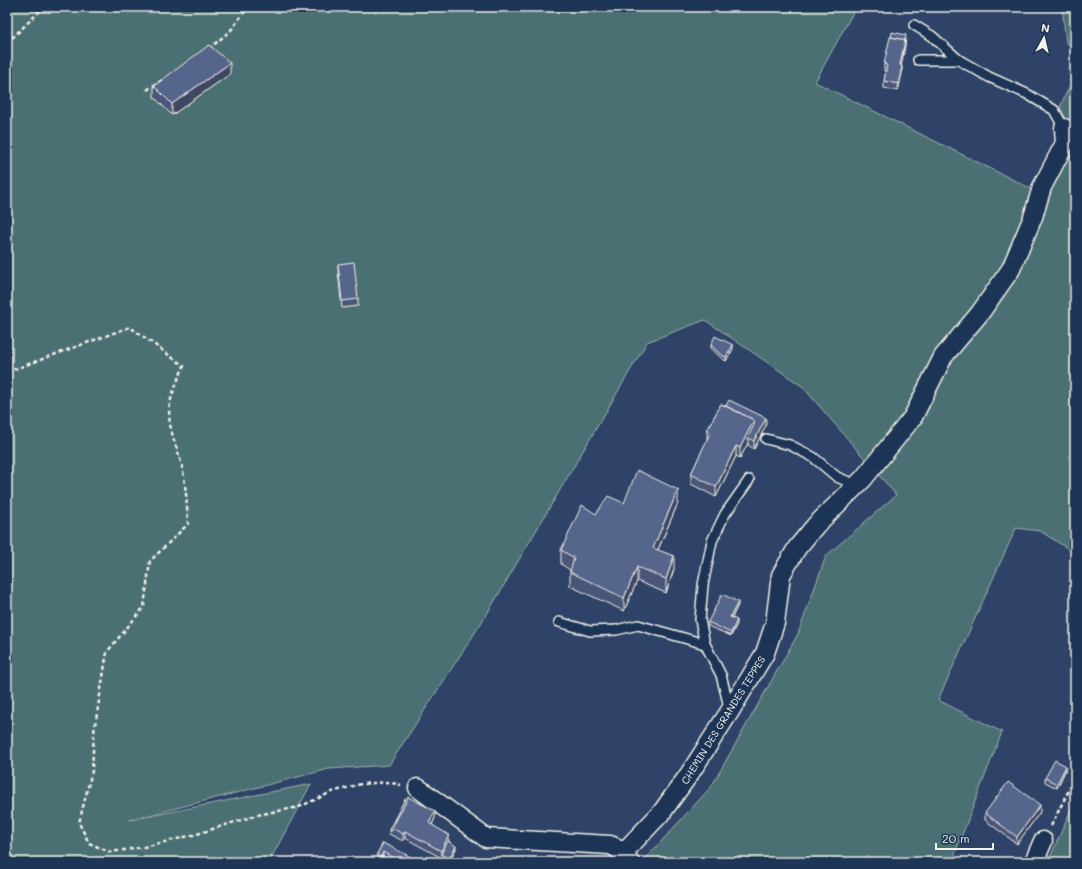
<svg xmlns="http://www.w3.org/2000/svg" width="1082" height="869" font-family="Mali,sans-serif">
  <rect width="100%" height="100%" fill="#2e4367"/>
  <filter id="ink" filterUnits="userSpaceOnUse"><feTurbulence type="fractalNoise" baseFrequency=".025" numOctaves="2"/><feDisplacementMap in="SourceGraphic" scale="8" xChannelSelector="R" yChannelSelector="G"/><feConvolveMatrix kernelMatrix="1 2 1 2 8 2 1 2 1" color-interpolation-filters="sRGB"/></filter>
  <g filter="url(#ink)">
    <!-- green -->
    <g fill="#4c7073" stroke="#a0b0ae">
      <path d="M7 7H856L815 82 1036 191 1069 125 1060 107 1075 74V553L1040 531 1016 528 938 700 1002 732 954 856 963 862H648L645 859 711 787 798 634 826 556 896 495 802 386 705 320 647 342 487 614 389 765 329 769 130 820 311 784 269 862H7Z"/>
      <path d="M1062 7H1075V49L1066 43Z"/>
      <path d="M1075 800V862H1048Z"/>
    </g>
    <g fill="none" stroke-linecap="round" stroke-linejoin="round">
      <!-- service casing -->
      <g stroke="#f4f1e8" stroke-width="12">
        <g id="service">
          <path d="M914 25 932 36 959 60 989 77 1027 94 1054 110 1064 128"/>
          <path d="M918 60H959"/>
          <path d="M766 439 790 445 813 457 837 477 856 485"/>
          <path d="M559 622 590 631 616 630 638 625 705 644"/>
          <path d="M730 711 721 675 705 644 700 620 703 585 712 541 725 514 749 480"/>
        </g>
      </g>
      <!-- minor casing -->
      <g stroke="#f4f1e8" stroke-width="21">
        <g id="minor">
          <path d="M418 788 486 838 610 845 617 848 630 862"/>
          <path d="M622 854 662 812 688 776 730 711 765 653 775 623 781 575 797 548 816 525 863 479 913 417 943 357 980 313 1011 269 1033 217 1042 187 1065 143 1064 128"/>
          <path d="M1034 862 1043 841"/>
        </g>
      </g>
      <!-- path -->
      <g stroke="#f4f1e8" stroke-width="2.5" stroke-dasharray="4 3" stroke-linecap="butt">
        <path d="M7 43 44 7"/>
        <path d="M209 49 231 30 248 7"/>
        <path d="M147 90 165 78"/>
        <path d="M7 372 130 327 184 366C179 377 172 392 170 404 166 426 177 446 182 466 186 486 187 505 188 524L150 561 144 607 107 652 94 732 92 771 79 823 89 843 110 852 144 847 197 834 257 815 299 807 332 792 361 784 388 782 401 785"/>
        <path d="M1051 826 1075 778"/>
      </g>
      <!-- service -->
      <use href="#service" stroke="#1d3557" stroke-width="9"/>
      <!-- minor -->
      <use href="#minor" stroke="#1d3557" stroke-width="18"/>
    </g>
    <!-- wall -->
    <g fill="#4a5778" stroke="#f4f1e8">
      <path d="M906 39 901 66 902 73 898 91 884 88V81L886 71H884V64Z"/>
      <path d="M230 74 172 115 154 97V86Z"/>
      <path d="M338 264 358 299V306L342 308 338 271Z"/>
      <path d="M711 345 733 349 726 361 721 358 711 348Z"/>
      <path d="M721 404 766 425 754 449 748 445V443L740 458 736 456 716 497 691 484V474L707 440V430Z"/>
      <path d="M624 503H678L658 550 674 569 666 593 637 581 624 611 570 586V570L561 564V550L596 514Z"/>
      <path d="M738 605 732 618 737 624 731 636 708 626V622Z"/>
      <path d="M1066 769 1057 788 1045 782V778Z"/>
      <path d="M405 799 435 818 432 825 456 849 449 862 405 838 403 841 389 834V830Z"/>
      <path d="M1040 812 1017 844 985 820V813Z"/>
      <path d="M383 843 411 861 410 862H394L383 856 381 860 377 858V854Z"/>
    </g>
    <!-- shaded-wall -->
    <g fill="#3c4762" stroke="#f4f1e8">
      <path d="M905 40V47L900 72V65Z"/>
      <path d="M230 63V74L172 115V104Z"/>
      <path d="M902 66V73L898 91V84Z"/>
      <path d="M733 345V349L726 361V357Z"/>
      <path d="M766 418V425L754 449V441Z"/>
      <path d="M754 420V430L748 438V443L740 458V448Z"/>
      <path d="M736 446V456L716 497V487Z"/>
      <path d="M678 490V503L653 561V548Z"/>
      <path d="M674 556V569L666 593V579Z"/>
      <path d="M637 567V581L624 611V598Z"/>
      <path d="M738 602V605L730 621V617Z"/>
      <path d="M737 620V624L731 636V633Z"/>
      <path d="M1066 766V769L1057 788V784Z"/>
      <path d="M1040 805V812L1017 844V837Z"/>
      <path d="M435 811V818L429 830V823Z"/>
      <path d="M405 831V838L403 841V834Z"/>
      <path d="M449 835V842L441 854V851Z"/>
      <path d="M456 846V849L449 862V859Z"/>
      <path d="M383 852V856L381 860V857Z"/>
    </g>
    <!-- building -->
    <g fill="#56658c" stroke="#f4f1e8">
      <path d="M892 32 906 35 905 43V40L891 37Z"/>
      <path d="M890 37 905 40 900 65 902 66 898 84 884 81 887 65 884 64Z"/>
      <path d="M209 45 230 63 172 104 154 86Z"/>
      <path d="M354 262 358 299 342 301 338 264Z"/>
      <path d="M715 336 733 345 726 357 721 355 711 345Z"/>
      <path d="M729 400 766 418 754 441 748 438 755 422H754V420L726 406Z"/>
      <path d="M721 404 754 420 740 448 736 446 716 487 691 474 710 433 707 430Z"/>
      <path d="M637 470 678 490 653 548 674 556 666 579 637 567 624 598 570 572 574 558 561 550 582 505 596 514 608 496 624 503Z"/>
      <path d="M722 594 738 602 730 617 737 620 731 633 708 622Z"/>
      <path d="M1055 760 1066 766 1057 784 1045 778Z"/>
      <path d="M1008 782 1040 805 1017 837 985 813Z"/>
      <path d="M408 797 435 811 429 823 449 835 441 851 405 831 403 834 392 828Z"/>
      <path d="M405 799 407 800 392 828V831L389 830Z"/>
      <path d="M448 841 456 846 449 859 441 854Z"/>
      <path d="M383 843 411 857 408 862H400L383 852 381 857 377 854Z"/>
    </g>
  </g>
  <g text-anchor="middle" stroke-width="4" stroke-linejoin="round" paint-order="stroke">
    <!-- street labels -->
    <g font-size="10" fill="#f4f1e8" stroke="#1d3557">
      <text transform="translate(723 720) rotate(-58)" y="4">CHEMIN DES GRANDES TEPPES</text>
    </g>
  </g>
  <!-- margin -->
  <rect width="1082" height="869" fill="none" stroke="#1d3557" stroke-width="24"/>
  <rect x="12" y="12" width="1058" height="845" fill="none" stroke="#f4f1e8" stroke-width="1.5" filter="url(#ink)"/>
  <!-- north arrow -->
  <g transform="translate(1044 38) rotate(8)" stroke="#1d3557" stroke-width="3" paint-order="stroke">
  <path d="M0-3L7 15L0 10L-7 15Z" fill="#f4f1e8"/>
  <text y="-6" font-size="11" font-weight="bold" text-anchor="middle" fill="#f4f1e8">N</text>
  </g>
  <!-- scale -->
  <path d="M936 843v6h57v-6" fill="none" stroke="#f4f1e8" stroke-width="2"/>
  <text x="942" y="843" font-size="12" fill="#f4f1e8" stroke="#1d3557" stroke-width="3" paint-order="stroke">20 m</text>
</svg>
